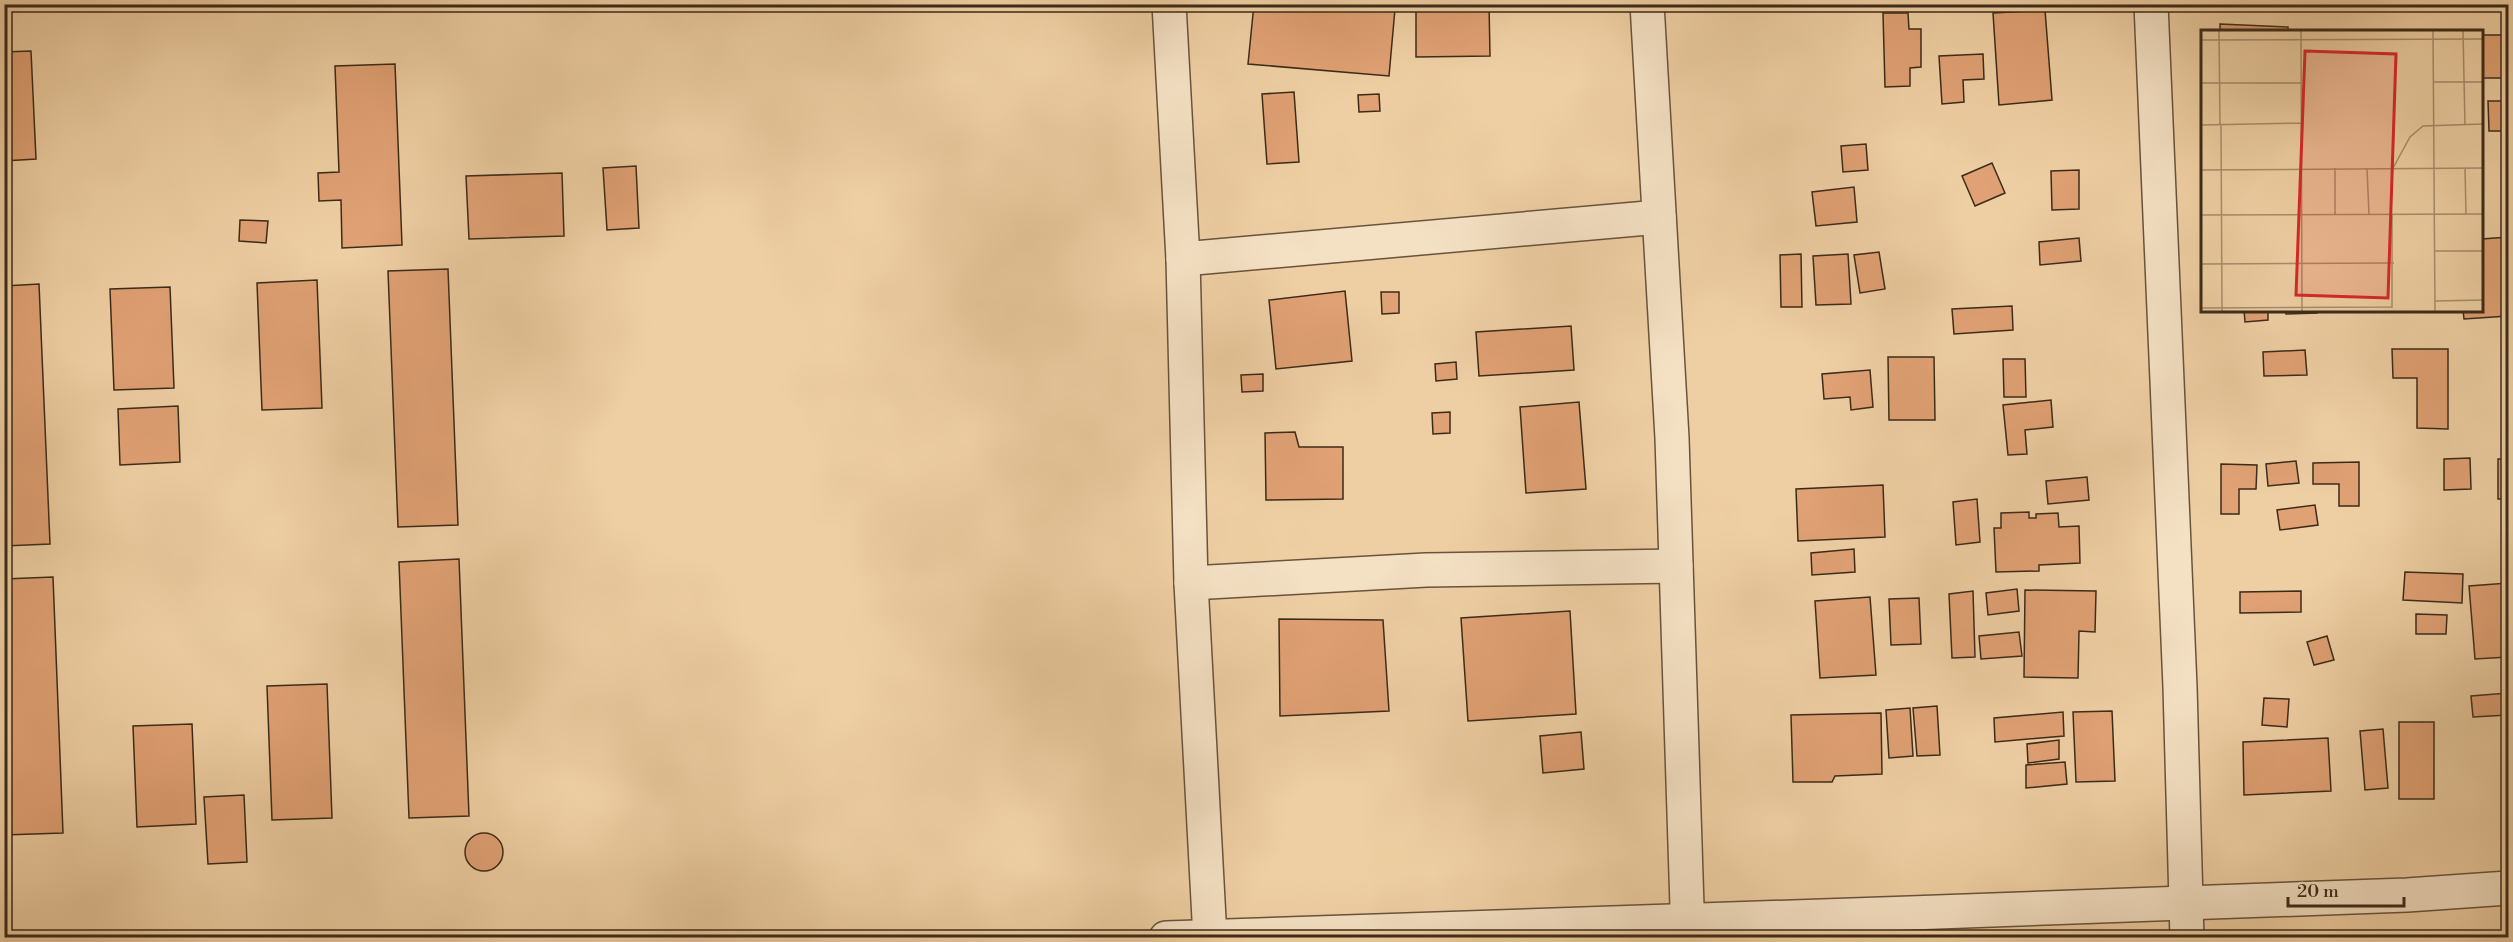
<svg xmlns="http://www.w3.org/2000/svg" width="2513" height="942" font-family="'Libre Bodoni',serif">
  <rect width="100%" height="100%" fill="#eecfa3"/>
  <filter id="stains"><feTurbulence type="fractalNoise" baseFrequency=".00333" numOctaves="4"/><feColorMatrix values="0 0 0 0 .2 0 0 0 0 .09 0 0 0 0 .02 0 0 0 .5 -.17"/></filter>
  <radialGradient id="worn" r=".72"><stop offset=".6" stop-color="#630" stop-opacity="0"/><stop offset="1" stop-color="#630" stop-opacity=".3"/></radialGradient>
  <!-- building -->
  <g fill="#e0a174" stroke="#3c2b19" stroke-width="1.5">
    <path d="M1254 4H1339L1395 9 1389 76 1248 64Z"/>
    <path d="M1416 4H1489L1490 56 1416 57Z"/>
    <path d="M2422 4H2480L2481 6 2423 10Z"/>
    <path d="M2045 10 2052 100 1999 105 1993 13Z"/>
    <path d="M1883 13H1908L1909 29H1921V67L1910 68V86L1885 87Z"/>
    <path d="M2220 24 2288 27V32H2220Z"/>
    <rect x="2482" y="35" width="26" height="43"/>
    <path d="M31 51 36 159 4 161V52Z"/>
    <path d="M1983 54 1984 79 1963 80 1964 102 1942 104 1939 56Z"/>
    <path d="M395 64 402 245 342 248 341 200 319 201 318 173 339 172 335 66Z"/>
    <path d="M1294 92 1299 162 1267 164 1262 94Z"/>
    <path d="M1379 94 1380 111 1359 112 1358 95Z"/>
    <path d="M2488 101H2508V131H2489Z"/>
    <path d="M1866 144 1868 170 1843 172 1841 146Z"/>
    <path d="M1992 163 2005 193 1975 206 1962 176Z"/>
    <path d="M636 166 639 228 607 230 603 168Z"/>
    <path d="M2079 170V209L2052 210 2051 171Z"/>
    <path d="M562 173 564 236 469 239 466 176Z"/>
    <path d="M1854 187 1857 222 1816 226 1812 192Z"/>
    <path d="M240 220 268 221 266 243 239 241Z"/>
    <path d="M2508 237V316L2464 319 2463 310H2482V239Z"/>
    <path d="M2079 238 2081 261 2040 265 2039 242Z"/>
    <path d="M1879 252 1885 289 1860 293 1854 255Z"/>
    <path d="M1801 254 1802 307H1781L1780 255Z"/>
    <path d="M1848 254 1851 304 1816 305 1813 256Z"/>
    <path d="M448 269 458 525 398 527 388 271Z"/>
    <path d="M317 280 322 408 262 410 257 283Z"/>
    <path d="M39 284 50 544 4 546V286Z"/>
    <path d="M170 287 174 388 114 390 110 289Z"/>
    <path d="M1345 291 1352 361 1276 369 1269 300Z"/>
    <path d="M1381 292H1399V313L1382 314Z"/>
    <path d="M2012 306 2013 330 1954 334 1952 309Z"/>
    <path d="M2244 310H2268V320L2245 322Z"/>
    <path d="M2285 310H2317V313L2286 314Z"/>
    <path d="M1571 326 1574 370 1479 376 1476 332Z"/>
    <path d="M2392 349H2448V429L2417 428V378H2393Z"/>
    <path d="M2305 350 2307 375 2264 376 2263 352Z"/>
    <path d="M1888 357H1934L1935 420H1889Z"/>
    <path d="M2003 359H2025L2026 397H2004Z"/>
    <path d="M1456 362 1457 379 1436 381 1435 364Z"/>
    <path d="M1870 370 1873 407 1851 410 1850 397 1824 399 1822 374Z"/>
    <path d="M1263 374V391L1242 392 1241 375Z"/>
    <path d="M2051 400 2053 427 2025 430 2027 454 2008 455 2003 405Z"/>
    <path d="M1579 402 1586 489 1526 493 1520 407Z"/>
    <path d="M178 406 180 462 120 465 118 409Z"/>
    <path d="M1450 412V433L1433 434 1432 413Z"/>
    <path d="M1295 432 1299 447H1343V499L1266 500 1265 433Z"/>
    <path d="M2470 458 2471 489 2444 490V459Z"/>
    <rect x="2498" y="459" width="10" height="40"/>
    <path d="M2296 461 2299 483 2268 486 2266 464Z"/>
    <path d="M2359 462V506H2339V484H2313V463Z"/>
    <path d="M2221 464 2257 465 2256 489H2239V514H2221Z"/>
    <path d="M2087 477 2089 500 2048 504 2046 481Z"/>
    <path d="M1883 485 1885 537 1798 541 1796 489Z"/>
    <path d="M1977 499 1980 542 1956 545 1953 502Z"/>
    <path d="M2315 505 2318 525 2280 530 2277 510Z"/>
    <path d="M2029 512V518H2036V514L2058 513 2059 527 2079 526 2080 563 2039 565V571L1996 572 1994 528H2001V513Z"/>
    <path d="M1854 549 1855 572 1812 575 1811 553Z"/>
    <path d="M459 559 469 816 409 818 399 562Z"/>
    <path d="M2405 572 2463 574 2462 603 2403 600Z"/>
    <path d="M53 577 63 833 4 835V579Z"/>
    <path d="M2508 583V657L2475 659 2469 586Z"/>
    <path d="M2017 589 2019 611 1988 615 1986 593Z"/>
    <path d="M2025 590 2096 591 2095 632 2079 631 2078 678 2024 677Z"/>
    <path d="M1973 591 1975 657 1952 658 1949 594Z"/>
    <path d="M2301 591V612L2240 613V592Z"/>
    <path d="M1870 597 1876 675 1820 678 1815 601Z"/>
    <path d="M1919 598 1921 644 1891 645 1889 599Z"/>
    <path d="M1570 611 1576 714 1468 721 1461 618Z"/>
    <path d="M2416 614 2447 615 2446 634H2416Z"/>
    <path d="M1279 619 1383 620 1389 711 1280 716Z"/>
    <path d="M2019 632 2022 656 1981 659 1979 636Z"/>
    <path d="M2327 636 2334 660 2314 665 2307 642Z"/>
    <path d="M327 684 332 818 272 820 267 686Z"/>
    <path d="M2508 693V715L2473 717 2471 696Z"/>
    <path d="M2264 698 2289 699 2287 727 2262 725Z"/>
    <path d="M1937 706 1940 755 1917 756 1913 708Z"/>
    <path d="M1910 708 1913 756 1889 758 1886 710Z"/>
    <path d="M2112 711 2115 781 2076 782 2073 712Z"/>
    <path d="M2063 712 2064 736 1995 742 1994 718Z"/>
    <path d="M1881 713 1882 774 1835 776 1832 782H1793L1791 715Z"/>
    <rect x="2399" y="722" width="35" height="77"/>
    <path d="M192 724 196 824 137 827 133 726Z"/>
    <path d="M2383 729 2388 788 2365 790 2360 731Z"/>
    <path d="M1581 732 1584 769 1543 773 1540 736Z"/>
    <path d="M2328 738 2331 791 2244 795 2243 742Z"/>
    <path d="M2059 740V759L2028 763 2027 744Z"/>
    <path d="M2065 762 2067 784 2026 788V765Z"/>
    <path d="M244 795 247 862 208 864 204 797Z"/>
    <circle cx="484" cy="852" r="19"/>
  </g>
  <g fill="none" stroke-linecap="round" stroke-linejoin="round">
    <!-- minor casing -->
    <g stroke="#68543c" stroke-width="36">
      <g id="minor">
        <path d="M1169 4 1183 259 1191 583 1210 938"/>
        <path d="M1647 4 1672 438 1688 938"/>
        <path d="M2151 4 2180 687 2187 938"/>
        <path d="M1183 259 1659 217"/>
        <path d="M1191 583 1426 570 1676 566"/>
        <path d="M1166 938 1910 913 2407 895 2508 888"/>
      </g>
    </g>
    <!-- minor -->
    <use href="#minor" stroke="#f4e0c3" stroke-width="33"/>
  </g>
  <!-- overview -->
  <g transform="translate(2201 30)">
    <rect width="282" height="282" fill="#eecfa3"/>
    <path fill="none" stroke="#a78d6c" stroke-width="1.5" d="M18 1 19 94M100 1 101 281M232 1 234 281M262 1 264 95M0 10 282 9M232 52H282M0 53H100M20 94 21 281M0 95 100 93M134 138V185M166 138 168 185M192 138 209 107 222 96 282 94M264 138 265 184M0 140 282 138M0 185 282 184M234 221H282M0 234 193 233M234 271 282 270M0 278 191 277V184"/>
    <path fill="#d62828" fill-opacity="0.15" stroke="#d62828" stroke-width="3" d="M104 21 195 24 187 268 95 265Z"/>
    <rect width="282" height="282" fill="none" stroke="#3c2b19" stroke-width="3"/>
  </g>
  <!-- margin -->
  <rect width="2513" height="942" fill="none" stroke="#eecfa3" stroke-width="24"/>
  <rect x="6" y="6" width="2501" height="930" fill="none" stroke="#3c2b19" stroke-width="3"/>
  <rect x="12" y="12" width="2489" height="918" fill="none" stroke="#3c2b19" stroke-width="1.5"/>
  <!-- scale -->
  <path d="M2288 897v9h116v-9" fill="none" stroke="#3c2b19" stroke-width="3"/>
  <text x="2297" y="897" font-size="18" fill="#3c2b19" stroke="#f4e0c3" stroke-width="4.5" paint-order="stroke">20 m</text>
  <rect width="100%" height="100%" filter="url(#stains)"/>
  <rect width="100%" height="100%" fill="url(#worn)"/>
</svg>
